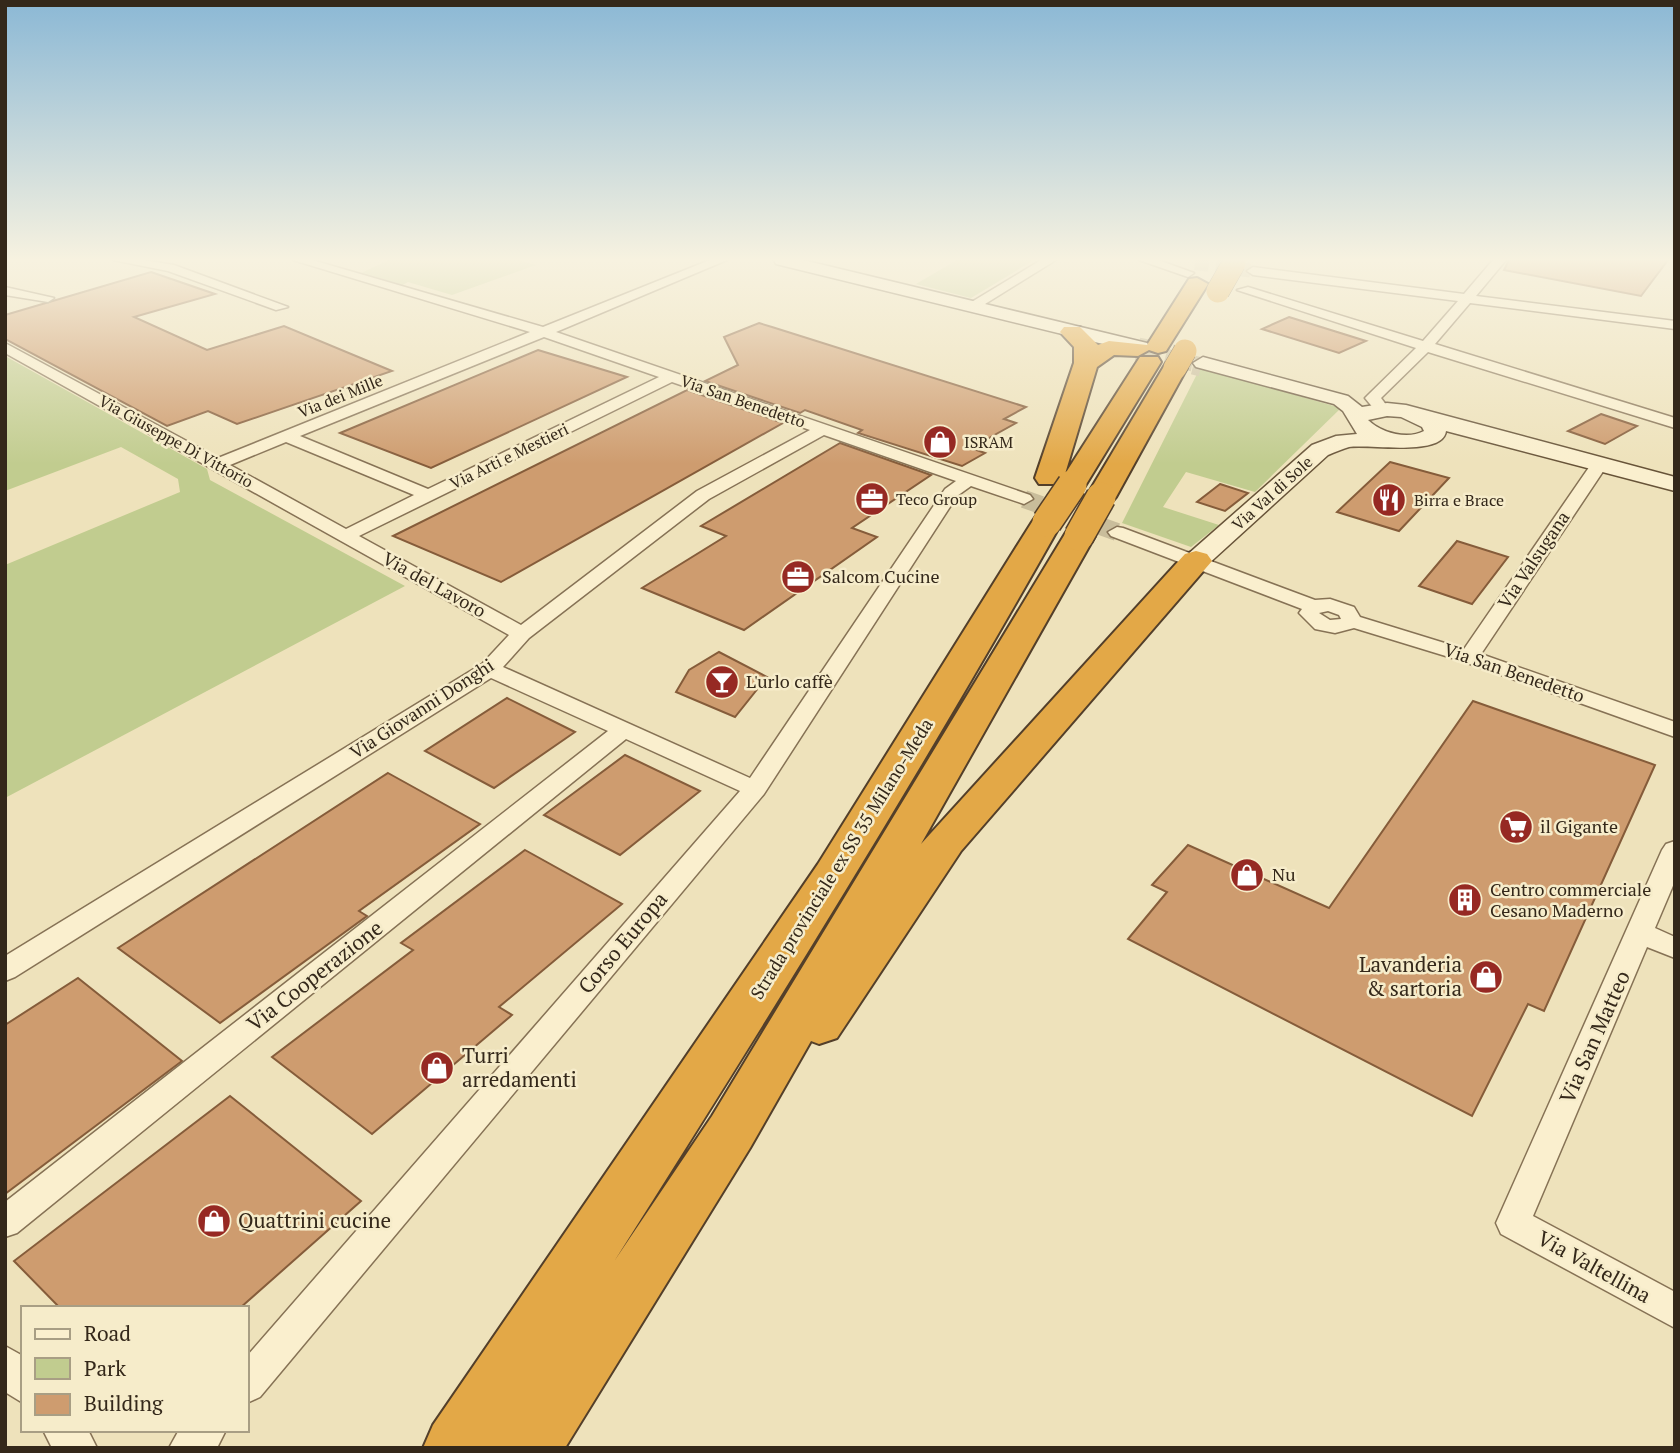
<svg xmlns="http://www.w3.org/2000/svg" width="1680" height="1453" font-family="'PT Serif',serif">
  <rect width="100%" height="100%" fill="#eee2bb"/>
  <!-- green -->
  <g fill="#c1cc8f">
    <path d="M389 260H518L536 265 452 295 408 282 401 286 359 274Z"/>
    <path d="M957 260H1034L971 298 916 284Z"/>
    <path d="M5 356 207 469 210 480 405 586 5 798V565L180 492 178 479 121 447 5 491Z"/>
    <path d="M1200 368 1341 408 1255 492 1186 472 1163 507 1219 525 1191 547 1122 523Z"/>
  </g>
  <!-- building -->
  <g fill="#ce9c6f" stroke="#855c3a" stroke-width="2">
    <path d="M1509 260H1668L1641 296 1504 270Z"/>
    <path d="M151 272 215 294 134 317 207 350 284 326 392 371 237 424 208 411 167 426 5 339V315Z"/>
    <path d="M1289 317 1366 341 1339 353 1262 329Z"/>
    <path d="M759 323 772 327 1026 407 1004 419 1016 423 971 448 985 453 962 466 858 433 862 430 805 410 800 413 705 381 738 365 724 337Z"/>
    <path d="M538 350 627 377 431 468 340 433Z"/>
    <path d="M687 390 783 423 501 582 393 536Z"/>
    <path d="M1601 414 1637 426 1605 444 1568 431Z"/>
    <path d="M840 443 931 475 852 528 877 537 744 630 642 588 726 536 701 526Z"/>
    <path d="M1390 462 1449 478 1399 531 1337 512Z"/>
    <path d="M1220 484 1248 493 1225 511 1197 502Z"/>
    <path d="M1457 541 1508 557 1472 604 1419 586Z"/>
    <path d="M719 652 767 677 735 717 676 692 689 670Z"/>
    <path d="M507 698 575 732 494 788 425 751Z"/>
    <path d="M1473 701 1655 765 1544 1011 1528 1004 1472 1116 1128 939 1167 892 1152 885 1188 845 1329 908Z"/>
    <path d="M625 755 700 791 620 855 544 815Z"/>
    <path d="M388 773 480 824 359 911 367 916 220 1023 118 948Z"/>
    <path d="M525 850 622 904 499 1007 512 1015 372 1134 272 1057 413 950 401 943Z"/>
    <path d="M78 978 182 1061 5 1194V1025Z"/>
    <path d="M230 1096 361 1201 240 1308H60L14 1261Z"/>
  </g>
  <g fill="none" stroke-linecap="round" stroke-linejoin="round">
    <!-- street-tunnel-far1 -->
    <path stroke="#c9bd9b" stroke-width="14" stroke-dasharray="14 7" stroke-linecap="butt" d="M1195 263 1253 271"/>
    <!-- street-tunnel -->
    <path stroke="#c9bd9b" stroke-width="18" stroke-dasharray="18 9" stroke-linecap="butt" d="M1024 499 1117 532"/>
    <!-- secondary-tunnel -->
    <path stroke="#c9bd9b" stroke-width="19" stroke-dasharray="19 10" stroke-linecap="butt" d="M1137 351 1201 367"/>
    <!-- highway-tunnel -->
    <path stroke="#c9bd9b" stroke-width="23" stroke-dasharray="23 11" stroke-linecap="butt" d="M1138 349 1193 360"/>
    <!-- street casing -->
    <g stroke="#867255" stroke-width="3">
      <g id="street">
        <path d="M113 260H143L174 265 288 307 276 310 168 271Z"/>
        <path d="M293 260H312L543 327 710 260H727L556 332 1030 495 1033 499 1024 504 971 486 957 496 764 794 260 1397 247 1403V1356L740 791 626 739 17 1233 5 1237V1202L608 731 491 678 15 977 5 981V956L482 664 509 635 5 353V343L218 458 530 332ZM544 337 659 377 428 489 300 436ZM672 382 810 430 697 491 521 625 359 536ZM824 435 956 481 945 489 750 778 503 667 529 638 709 499ZM286 442 414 495 346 529 230 465Z"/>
        <path d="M1041 260H1056L977 309 965 306Z"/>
        <path d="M1139 260H1158L1194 273 1188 277Z"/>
        <path d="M1493 260H1506L1476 296 1675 321V329L1470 303 1435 344 1675 418V428L1428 352 1381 398 1387 406 1384 409H1374L1365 398 1368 395 1416 348 1237 290 1248 287 1423 341 1458 301 1253 275 1247 271 1253 267 1464 294Z"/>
        <path d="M5 287 54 298 48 302 5 295Z"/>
        <path d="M1600 459 1608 464 1481 654 1675 722V737L1462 661 1354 628 1335 633 1315 629 1299 613 1302 609 1111 536 1108 532 1117 527 1123 528 1315 600 1330 599 1354 607 1360 617 1464 649 1594 460ZM1328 611 1339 615 1341 619 1330 620 1319 613Z"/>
        <path d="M1675 841V881L1655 928 1675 937V958L1647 947 1533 1216 1675 1292V1328L1501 1234 1496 1223 1662 850 1666 844Z"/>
        <path d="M5 1346 23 1356V1403L5 1392Z"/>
        <path d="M43 1430H88L97 1448H52Z"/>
        <path d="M179 1430H226L217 1448H169Z"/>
      </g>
    </g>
    <!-- secondary casing -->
    <g stroke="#675338" stroke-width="3">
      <g id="secondary">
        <path d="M774 260H803L1147 343 1150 347 1140 353 776 264Z"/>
        <path d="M1203 357 1348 396 1362 407 1387 403 1406 405 1675 477V491L1446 431C1443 457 1370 444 1349 447 1342 449 1335 452 1328 455L1205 567H1187L1183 561 1187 555 1312 445 1336 436 1357 434 1343 411 1334 404 1196 367 1193 363ZM1387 416 1401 417 1422 427 1424 431C1407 440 1382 433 1368 420Z"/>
      </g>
    </g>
    <!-- highway casing -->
    <g stroke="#533f2a" stroke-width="4">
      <g id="highway">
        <path d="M1197 278 1208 284 1166 351 1158 353 1149 350 1138 356 1114 355 1097 367 1065 474 1140 357H1158L1161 362 1082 491 1072 494 1062 491 1058 484H1039L1035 478 1074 363V347L1060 332 1064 327H1080L1098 345 1109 341 1147 345 1189 279Z"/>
        <path d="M1175 361 1184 363 1187 368 1116 497 1111 503 1101 506 1091 503 1086 497 1163 368 1166 363Z"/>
        <path d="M1047 513 1058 516 1062 522C921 773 769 1017 615 1260L712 1116 1068 529 1079 527 1090 529 1095 536 921 844 1185 554 1196 551 1207 554 1212 561 961 851 837 1038 819 1044 811 1041 750 1148 565 1448H423L433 1425 818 864 1032 522 1036 516Z"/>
      </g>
    </g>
    <!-- street -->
    <use href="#street" fill="#faefce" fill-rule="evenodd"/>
    <!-- secondary -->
    <use href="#secondary" fill="#faefce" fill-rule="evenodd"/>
    <!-- highway -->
    <use href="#highway" fill="#e3a847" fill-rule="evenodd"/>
    <!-- highway-bridge-far1 casing -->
    <g stroke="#533f2a" stroke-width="24" stroke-linecap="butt">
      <g id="highway-bridge-far1">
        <path d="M1218 291 1234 263"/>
        <path d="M1175 368 1185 351"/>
      </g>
    </g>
    <!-- highway-bridge casing -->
    <g stroke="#533f2a" stroke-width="32" stroke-linecap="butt">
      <g id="highway-bridge">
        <path d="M1047 522 1072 485"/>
        <path d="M1079 536 1101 497"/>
      </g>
    </g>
    <!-- highway-bridge-far1 -->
    <use href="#highway-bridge-far1" stroke="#e3a847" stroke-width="23"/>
    <!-- highway-bridge -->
    <use href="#highway-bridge" stroke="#e3a847" stroke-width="29"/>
  </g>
  <!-- sky -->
  <linearGradient id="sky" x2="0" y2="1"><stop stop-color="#8bb8d5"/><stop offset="0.56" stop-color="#f7f2e0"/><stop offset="1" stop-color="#f7f2e0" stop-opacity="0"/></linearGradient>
  <rect width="1680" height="464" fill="url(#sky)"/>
  <!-- icons -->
  <defs>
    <g id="shop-disc" transform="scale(1.75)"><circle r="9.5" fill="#962923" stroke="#f6ecca"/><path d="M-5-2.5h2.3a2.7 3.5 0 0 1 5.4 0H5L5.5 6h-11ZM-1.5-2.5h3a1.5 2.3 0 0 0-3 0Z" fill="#fff"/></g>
    <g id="office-disc" transform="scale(1.75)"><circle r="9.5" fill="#962923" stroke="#f6ecca"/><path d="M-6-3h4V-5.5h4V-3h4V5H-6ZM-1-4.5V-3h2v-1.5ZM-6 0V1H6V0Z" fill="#fff"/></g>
    <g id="restaurant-disc" transform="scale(1.75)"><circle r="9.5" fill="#962923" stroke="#f6ecca"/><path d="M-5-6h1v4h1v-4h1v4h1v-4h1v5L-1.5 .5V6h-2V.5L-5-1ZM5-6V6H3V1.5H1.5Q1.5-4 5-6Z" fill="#fff"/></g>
    <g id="bar-disc" transform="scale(1.75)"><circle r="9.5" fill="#962923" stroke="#f6ecca"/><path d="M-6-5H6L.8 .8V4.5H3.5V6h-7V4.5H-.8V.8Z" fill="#fff"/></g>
    <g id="supermarket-disc" transform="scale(1.75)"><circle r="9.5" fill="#962923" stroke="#f6ecca"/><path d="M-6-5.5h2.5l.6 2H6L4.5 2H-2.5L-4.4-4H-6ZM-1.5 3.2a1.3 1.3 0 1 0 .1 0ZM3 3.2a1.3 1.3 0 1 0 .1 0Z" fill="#fff"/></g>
    <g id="building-disc" transform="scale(1.75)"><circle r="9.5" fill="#962923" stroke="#f6ecca"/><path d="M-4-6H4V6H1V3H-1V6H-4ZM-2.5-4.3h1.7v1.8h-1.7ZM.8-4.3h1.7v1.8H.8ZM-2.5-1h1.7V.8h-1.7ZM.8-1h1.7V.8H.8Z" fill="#fff"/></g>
  </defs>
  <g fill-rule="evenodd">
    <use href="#shop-disc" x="940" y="442"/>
    <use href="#office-disc" x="872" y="499"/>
    <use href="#restaurant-disc" x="1389" y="500"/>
    <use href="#office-disc" x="798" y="577"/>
    <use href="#bar-disc" x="722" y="682"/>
    <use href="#supermarket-disc" x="1516" y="827"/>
    <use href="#shop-disc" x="1247" y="875"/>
    <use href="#building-disc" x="1465" y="900"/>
    <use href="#shop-disc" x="1486" y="977"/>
    <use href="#shop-disc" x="437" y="1068"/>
    <use href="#shop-disc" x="214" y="1221"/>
  </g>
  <g text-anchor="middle" stroke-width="5" stroke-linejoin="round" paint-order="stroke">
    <!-- far-street labels -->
    <g font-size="16" fill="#34281a" stroke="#f6ecca">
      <text transform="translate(340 396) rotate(-22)" y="6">Via dei Mille</text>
      <text transform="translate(743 401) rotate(19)" y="6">Via San Benedetto</text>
      <text transform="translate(176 441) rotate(29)" y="6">Via Giuseppe Di Vittorio</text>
      <text transform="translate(509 456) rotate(-26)" y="6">Via Arti e Mestieri</text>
      <text transform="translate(1272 493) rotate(-42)" y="6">Via Val di Sole</text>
    </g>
    <!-- far-poi labels -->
    <g font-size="16" fill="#34281a" stroke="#f6ecca" text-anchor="start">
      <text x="964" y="448">ISRAM</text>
      <text x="896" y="505">Teco Group</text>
      <text x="1414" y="506">Birra e Brace</text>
    </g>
    <!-- street labels -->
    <g font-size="18" fill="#34281a" stroke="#f6ecca">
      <text transform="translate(1534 560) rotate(-56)" y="6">Via Valsugana</text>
      <text transform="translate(434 585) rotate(29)" y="6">Via del Lavoro</text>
      <text transform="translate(1514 673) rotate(19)" y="6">Via San Benedetto</text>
      <text transform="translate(422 709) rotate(-33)" y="6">Via Giovanni Donghi</text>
      <text transform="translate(842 859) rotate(-58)" y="6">Strada provinciale ex SS 35 Milano-Meda</text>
    </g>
    <!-- poi labels -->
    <g font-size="18" fill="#34281a" stroke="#f6ecca" text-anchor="start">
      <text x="822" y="583">Salcom Cucine</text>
      <text x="746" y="688">L'urlo caffè</text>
      <text x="1540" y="833">il Gigante</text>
      <text x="1272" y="881">Nu</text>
      <text x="1490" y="896">Centro commerciale<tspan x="1490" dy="21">Cesano Maderno</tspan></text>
    </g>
    <!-- near-street labels -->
    <g font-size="21" fill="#34281a" stroke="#f6ecca">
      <text transform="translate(623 943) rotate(-50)" y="7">Corso Europa</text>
      <text transform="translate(315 976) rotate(-38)" y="7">Via Cooperazione</text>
      <text transform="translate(1595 1037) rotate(-66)" y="7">Via San Matteo</text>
      <text transform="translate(1594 1267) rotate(29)" y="7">Via Valtellina</text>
    </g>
    <!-- near-poi labels -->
    <g font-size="21" fill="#34281a" stroke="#f6ecca" text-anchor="start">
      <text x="1462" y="972" text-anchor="end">Lavanderia<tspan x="1462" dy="24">&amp; sartoria</tspan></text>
      <text x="462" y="1063">Turri<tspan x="462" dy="24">arredamenti</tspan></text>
      <text x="238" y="1228">Quattrini cucine</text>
    </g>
  </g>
  <!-- border -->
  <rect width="1680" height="1453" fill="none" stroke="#34281a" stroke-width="14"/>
  <!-- legend -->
  <rect x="21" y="1306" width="228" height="126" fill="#f6ecca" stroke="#a89e84" stroke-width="2"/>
  <rect x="35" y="1329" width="35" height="10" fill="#faefce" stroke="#a89e84" stroke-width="2"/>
  <text x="84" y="1341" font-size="21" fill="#34281a">Road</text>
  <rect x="35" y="1358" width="35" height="21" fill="#c1cc8f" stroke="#a89e84" stroke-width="2"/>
  <text x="84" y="1376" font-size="21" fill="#34281a">Park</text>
  <rect x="35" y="1394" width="35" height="21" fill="#ce9c6f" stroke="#a89e84" stroke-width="2"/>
  <text x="84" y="1411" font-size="21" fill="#34281a">Building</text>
</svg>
